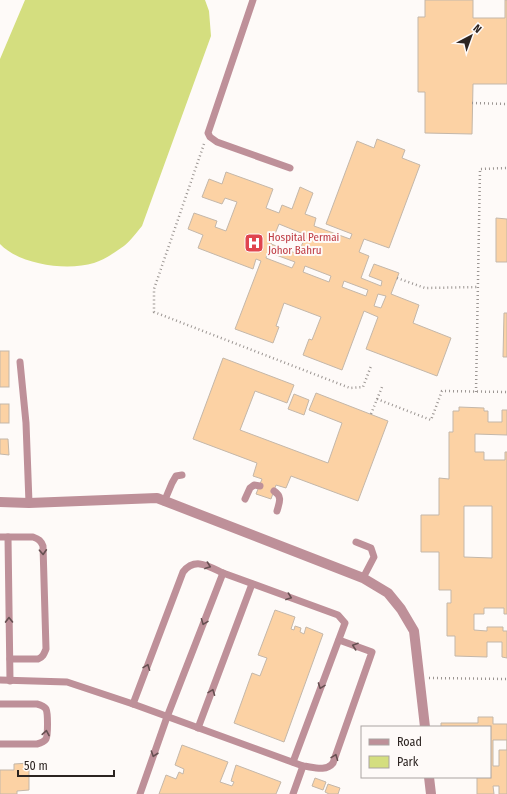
<svg xmlns="http://www.w3.org/2000/svg" width="507" height="794" font-family="'Fira Sans Condensed',sans-serif">
  <rect width="100%" height="100%" fill="#fefaf8"/>
  <!-- green -->
  <path fill="#d4de7f" d="M25 0H205L209 11 211 36 142 226C136 233 129 243 121 248 113 254 103 260 94 263 67 271 20 265 0 244V59Z"/>
  <!-- building -->
  <g fill="#fcd2a4" stroke="#c4b7a9" fill-rule="evenodd">
    <path d="M425 0H473V18H505V0H507V84H473L472 134 425 133V92H418V17H425Z"/>
    <path d="M377 139 405 150 402 158 420 165 389 248 364 239 359 252 369 256 361 278 381 286 382 281 369 276 374 264 399 273 391 294 419 305 413 323 451 338 437 376 366 349 378 317 364 311 342 370 303 355 309 339 312 340 321 317 284 303 276 326 279 327 273 343 235 329 261 261 256 259 253 269 198 248 203 235 188 229 194 213 217 221 215 227 226 231 237 202 225 198 222 204 202 197 209 179 222 184 226 172 273 189 266 208 279 213 282 205 292 209 300 187 313 193 305 214 316 218 314 226 350 239 352 234 326 224 357 141 374 148ZM279 224 306 235 298 254 271 244ZM268 252 295 262 292 268 266 258ZM305 266 331 276 329 282 303 272ZM344 281 368 290 366 296 342 287ZM378 294 386 296 381 308 374 306Z"/>
    <path d="M496 218 507 219V262H496Z"/>
    <path d="M504 313H507V357H503Z"/>
    <rect x="0" y="351" width="9" height="36"/>
    <path d="M223 358 294 385 287 403 255 391 240 430 328 463 342 423 309 410 316 393 388 421 358 501 291 476 286 488 276 485 271 499 256 494 262 479 253 476 257 463 193 439Z"/>
    <path d="M294 394 309 400 304 415 288 409Z"/>
    <rect x="0" y="404" width="9" height="19"/>
    <path d="M459 407 484 408V411H488V422H502V410H507V435L475 434V452H484V460H505V452H507V614H504V608H484V614H474V630L487 631V627H503V631H507V658L502 657V642H487V657L455 656V636H447V603H451V590H439V552H421V515H439V478L449 479V432H453V411H459ZM464 506H492V558L464 557Z"/>
    <path d="M0 439H8L9 455 0 454Z"/>
    <path d="M275 610 295 617 291 629 294 630 295 626 301 628 300 632 304 634 306 627 323 634 284 742 234 723 252 673 260 676 267 658 258 655Z"/>
    <path d="M478 717H493V724H507V794H499V786H493L494 794H477V777H490V727H441V723H478ZM493 740H507V750H499V766H493Z"/>
    <path d="M182 745 228 762 220 782 232 786 234 782 231 781 236 765 281 782 276 794H159L166 775 176 779 179 772 183 774 184 769 175 765Z"/>
    <path d="M29 763V790L17 791V794H0V770H14V764Z"/>
    <path d="M315 778 326 782 323 790 312 786Z"/>
    <path d="M328 784 340 788 338 794H329L325 792Z"/>
  </g>
  <g fill="none" stroke-linecap="round" stroke-linejoin="round">
    <!-- path -->
    <g stroke="#9b9592" stroke-width="2.5" stroke-dasharray="1 3" stroke-linecap="butt">
      <path d="M472 103 507 104"/>
      <path d="M204 144 154 289V312L350 388 363 387 371 366"/>
      <path d="M397 278 425 288 479 287"/>
      <path d="M476 392 480 169 507 168"/>
      <path d="M377 399 431 420 442 391 507 392"/>
      <path d="M371 414 382 387"/>
      <path d="M429 678 507 679"/>
    </g>
    <!-- service -->
    <g stroke="#be9099" stroke-width="7">
      <path d="M253 0 208 133 210 137 217 142 290 168"/>
      <path d="M20 362 26 423 29 503"/>
      <path d="M274 491C283 497 279 503 277 511"/>
      <path d="M245 499 250 488 254 485 260 486"/>
      <path d="M164 502 172 483 176 476 182 475"/>
      <path d="M0 537H33C39 539 41 541 43 546L46 649C44 654 43 657 38 659H10"/>
      <path d="M8 537 10 681"/>
      <path d="M356 542 371 548 374 557 363 578"/>
      <path d="M0 680 67 682 133 704 303 766C313 767 326 772 333 763L372 652 339 640"/>
      <path d="M0 704H37C41 705 44 706 46 709 48 713 48 735 46 739 44 742 41 743 37 744H0"/>
      <path d="M133 704 183 572C195 557 208 566 223 573L338 615 345 623 293 762"/>
      <path d="M198 728 252 584"/>
      <path d="M140 794 167 717 223 573"/>
      <path d="M293 794 303 766"/>
    </g>
    <!-- minor -->
    <g stroke="#be9099" stroke-width="10">
      <path d="M0 502 29 503 157 498 363 578 388 593 401 609 414 631 425 727"/>
      <path d="M429 777 431 794"/>
    </g>
  </g>
  <!-- one-way arrows -->
  <defs><path id="oneway-chevron" d="M-2-3.5L2.5 0L-2 3.5" fill="none" stroke-width="1.6" stroke-linecap="round" stroke-linejoin="round"/></defs>
  <g stroke="#664f51">
    <use href="#oneway-chevron" transform="translate(43 552) rotate(87)"/>
    <use href="#oneway-chevron" transform="translate(208 566) rotate(20)"/>
    <use href="#oneway-chevron" transform="translate(289 597) rotate(20)"/>
    <use href="#oneway-chevron" transform="translate(9 620) rotate(-91)"/>
    <use href="#oneway-chevron" transform="translate(204 622) rotate(111)"/>
    <use href="#oneway-chevron" transform="translate(355 646) rotate(-161)"/>
    <use href="#oneway-chevron" transform="translate(147 667) rotate(-69)"/>
    <use href="#oneway-chevron" transform="translate(321 686) rotate(110)"/>
    <use href="#oneway-chevron" transform="translate(212 692) rotate(-69)"/>
    <use href="#oneway-chevron" transform="translate(46 733) rotate(-80)"/>
    <use href="#oneway-chevron" transform="translate(154 754) rotate(109)"/>
    <use href="#oneway-chevron" transform="translate(335 757) rotate(-69)"/>
  </g>
  <!-- icons -->
  <defs>
    <g id="hospital-square" transform="scale(1)"><rect x="-9" y="-9" width="18" height="18" rx="4" fill="#e0444e" stroke="#fefaf8"/><path d="M-5-5h3v3.5h4V-5h3V5h-3V1.5h-4V5h-3Z" fill="#fff"/></g>
  </defs>
  <g fill-rule="evenodd">
    <use href="#hospital-square" x="254" y="243"/>
  </g>
  <g text-anchor="middle" stroke-width="4" stroke-linejoin="round" paint-order="stroke">
    <!-- health labels -->
    <g font-size="11" fill="#be3a42" stroke="#fefaf8" text-anchor="start">
      <text x="268" y="241">Hospital Permai<tspan x="268" dy="13">Johor Bahru</tspan></text>
    </g>
  </g>
  <!-- legend -->
  <rect x="361" y="726" width="130" height="52" fill="#fefaf8" stroke="#aaa4a2"/>
  <rect x="369" y="739" width="20" height="6" fill="#be9099" stroke="#aaa4a2"/>
  <text x="397" y="746" font-size="12" fill="#2c2421">Road</text>
  <rect x="369" y="756" width="20" height="12" fill="#d4de7f" stroke="#aaa4a2"/>
  <text x="397" y="766" font-size="12" fill="#2c2421">Park</text>
  <!-- north arrow -->
  <g transform="translate(471 36) rotate(41)" stroke="#fefaf8" stroke-width="3" paint-order="stroke">
  <path d="M0-3L7 15L0 10L-7 15Z" fill="#2c2421"/>
  <text y="-6" font-size="11" font-weight="bold" text-anchor="middle" fill="#2c2421">N</text>
  </g>
  <!-- scale -->
  <path d="M18 770v6h96v-6" fill="none" stroke="#2c2421" stroke-width="2"/>
  <text x="24" y="770" font-size="12" fill="#2c2421" stroke="#fefaf8" stroke-width="3" paint-order="stroke">50 m</text>
</svg>
